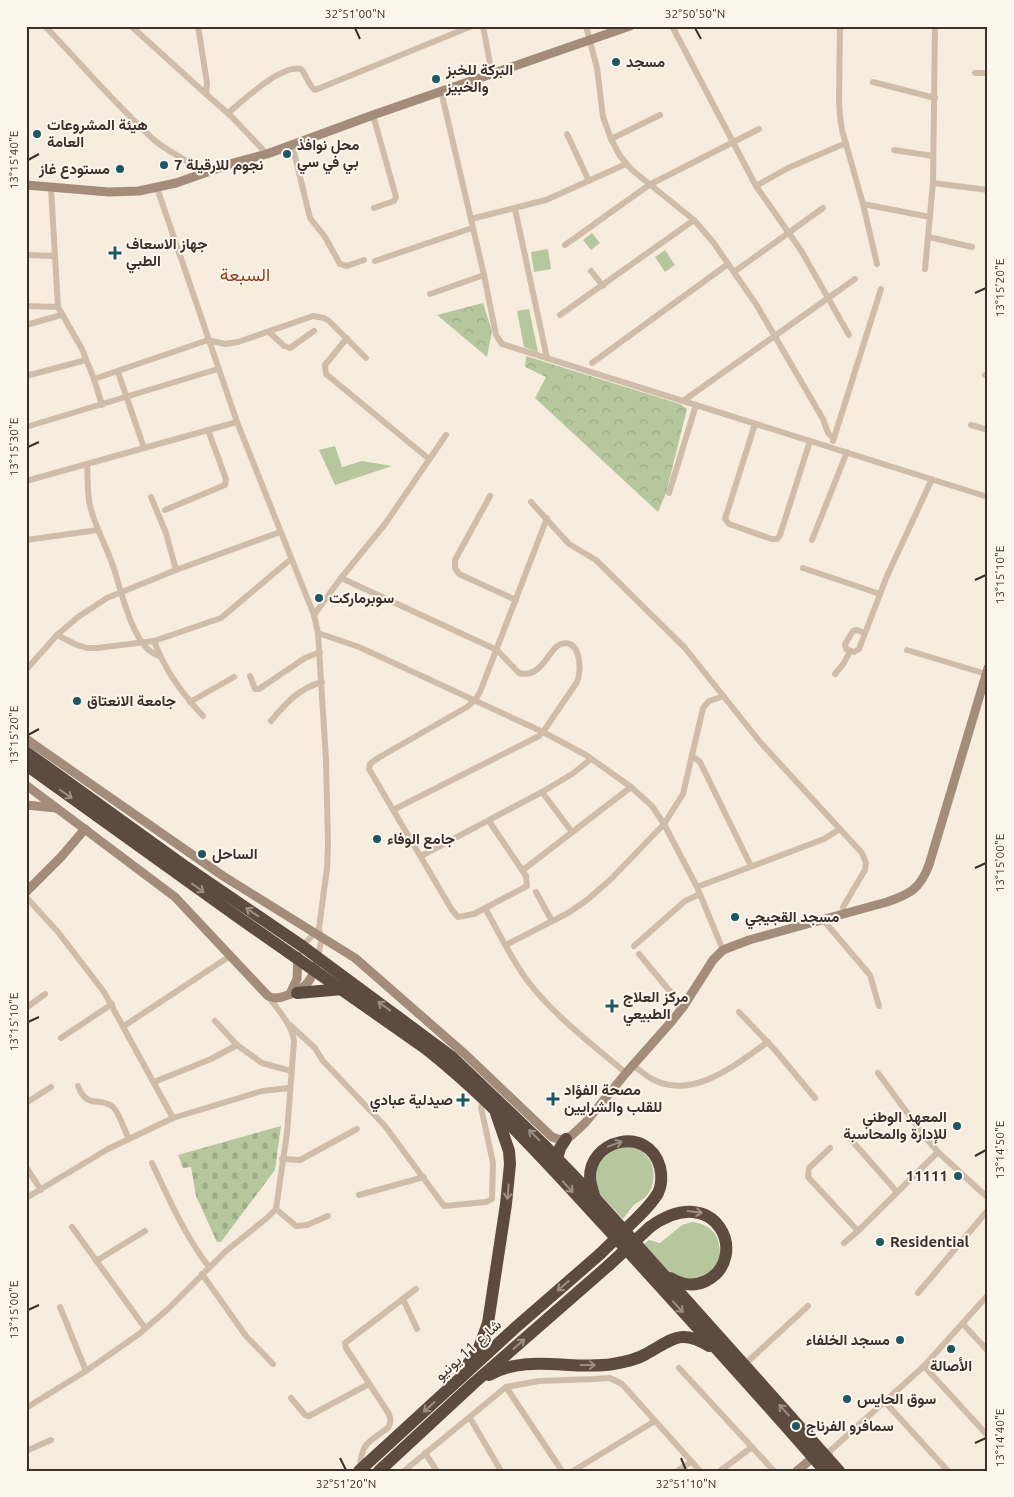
<svg xmlns="http://www.w3.org/2000/svg" width="1014" height="1497" font-family="Ubuntu,Vazirmatn,sans-serif">
  <defs>
    <pattern id="forest-crowns" width="20" height="18" patternUnits="userSpaceOnUse" patternTransform="scale(1.25)"><rect width="20" height="18" fill="#b6c79d"/><path d="M2 6a3 3 0 1 1 6 0M12 15a3 3 0 1 1 6 0" fill="none" stroke="#9dab87"/></pattern>
    <pattern id="cemetery-stones" width="16" height="16" patternUnits="userSpaceOnUse" patternTransform="scale(1.25)"><rect width="16" height="16" fill="#b6c79d"/><path d="M2 7V4a2 2 0 0 1 4 0v3zM10 15v-3a2 2 0 0 1 4 0v3z" fill="#9dab87"/></pattern>
  </defs>
  <rect width="100%" height="100%" fill="#f6eddf"/>
  <!-- grass -->
  <g fill="#b6c79d">
    <path d="M592 233 600 243 591 250 583 240Z"/>
    <path d="M548 249 551 269 534 272 531 252Z"/>
    <path d="M665 250 675 265 665 272 655 257Z"/>
    <path d="M529 309 538 352 524 347 517 311Z"/>
    <path d="M335 446 342 467 362 461 392 466 335 485 319 450Z"/>
    <path d="M615 1147C621 1147 629 1146 635 1148 654 1154 659 1179 648 1194 644 1200 636 1202 632 1207 629 1211 626 1215 623 1219L601 1195 596 1186 595 1167Z"/>
    <path d="M692 1222C711 1224 720 1235 720 1254 720 1257 721 1260 720 1262 718 1268 710 1274 707 1278L686 1282 668 1271 644 1244 649 1240 660 1243 682 1225Z"/>
  </g>
  <!-- forest -->
  <g fill="url(#forest-crowns)">
    <path d="M483 303 492 331 487 357 437 315Z"/>
    <path d="M526 356 680 404 687 409 666 493 658 512 535 398 546 377 525 367Z"/>
  </g>
  <!-- cemetery -->
  <path fill="url(#cemetery-stones)" d="M281 1126 275 1170 221 1242H217L196 1196 191 1167 183 1168 178 1155Z"/>
  <g fill="none" stroke-linecap="round" stroke-linejoin="round">
    <!-- street -->
    <g stroke="#d0bda9" stroke-width="6">
      <path d="M45 26C81 64 115 104 153 139 168 153 190 159 202 175"/>
      <path d="M131 26 206 94"/>
      <path d="M198 26 207 83 206 94 232 117 267 154"/>
      <path d="M483 26 492 74"/>
      <path d="M586 26 597 68 603 117 611 139 620 156 632 170 694 220 713 242 756 304 823 419 828 433 833 438"/>
      <path d="M672 26 756 186 802 252 849 335"/>
      <path d="M840 26 839 100 840 116 842 130 863 204 877 264"/>
      <path d="M975 73H988"/>
      <path d="M873 82 935 98"/>
      <path d="M441 91 484 275 496 335 502 344 988 497"/>
      <path d="M228 113C243 101 281 64 301 69 307 75 308 86 315 90L472 26"/>
      <path d="M373 115 396 197 394 201 374 208"/>
      <path d="M567 134 589 181"/>
      <path d="M611 139 660 115"/>
      <path d="M292 144 310 218 325 237 340 264 347 266 364 260"/>
      <path d="M894 150 933 156"/>
      <path d="M933 183 988 190"/>
      <path d="M756 186 788 168 846 143"/>
      <path d="M51 188 58 307 82 349 94 379 102 405"/>
      <path d="M157 188 237 422 314 615 318 633 326 760 328 843 327 868 319 928 321 941 318 958"/>
      <path d="M863 204 930 217"/>
      <path d="M515 209 547 358"/>
      <path d="M471 219 546 200 626 164"/>
      <path d="M929 237 972 247"/>
      <path d="M565 245 649 185 759 129"/>
      <path d="M26 255 54 256"/>
      <path d="M375 261 472 228"/>
      <path d="M925 269 933 183 935 26"/>
      <path d="M591 271 603 286"/>
      <path d="M734 272 823 208"/>
      <path d="M430 294 484 275"/>
      <path d="M26 306 58 307"/>
      <path d="M560 315 694 220"/>
      <path d="M26 325 61 315"/>
      <path d="M269 332 284 346 290 348 314 331"/>
      <path d="M347 338 325 365 326 374 429 459"/>
      <path d="M592 363 728 264"/>
      <path d="M118 372 144 448"/>
      <path d="M985 375 988 376"/>
      <path d="M26 376 86 360"/>
      <path d="M94 379 208 340 225 344 238 342 313 316 324 318 329 321 366 358"/>
      <path d="M683 401 855 279"/>
      <path d="M755 424 725 519 729 524 772 539H777L780 535 810 441"/>
      <path d="M971 425 988 430"/>
      <path d="M26 427 218 369"/>
      <path d="M833 441 881 289"/>
      <path d="M87 464C88 477 87 493 90 506 95 526 105 544 112 563 121 587 132 650 160 656"/>
      <path d="M26 481 237 422"/>
      <path d="M669 493 696 405"/>
      <path d="M490 496 455 560V568L459 574 516 600"/>
      <path d="M151 497 166 533 176 570"/>
      <path d="M531 502 569 544 596 560 685 648 760 742 862 853 866 863 865 870 843 907 845 915"/>
      <path d="M165 510 225 485 226 479 208 430"/>
      <path d="M26 540 98 530"/>
      <path d="M812 540 847 452"/>
      <path d="M803 568 880 594"/>
      <path d="M341 578 497 650 519 673C543 679 548 648 561 644 581 638 582 671 577 682L543 732 539 736 393 810"/>
      <path d="M314 615 341 578 385 524 446 435"/>
      <path d="M318 633 359 647 543 732 586 755 631 787 652 806 664 824 697 887 723 950"/>
      <path d="M865 633 857 630 853 631 845 644 846 649 854 652 859 649 887 576 932 479"/>
      <path d="M57 635 77 645 87 648H97L154 641 221 618 291 559"/>
      <path d="M154 641C166 672 181 692 203 716"/>
      <path d="M907 650 986 674"/>
      <path d="M26 670 57 635 78 617 107 598 176 570 280 532"/>
      <path d="M835 674 844 663 850 651"/>
      <path d="M250 676 255 689H259L305 658 320 652"/>
      <path d="M190 702 234 677"/>
      <path d="M271 721C285 704 299 688 322 682"/>
      <path d="M692 756 700 762 751 866"/>
      <path d="M542 792 572 832"/>
      <path d="M489 821 526 876 527 886 474 914 458 917 452 910 369 769 370 764 378 758 467 707 475 700 480 692 547 518"/>
      <path d="M421 856 542 792 572 774 591 759"/>
      <path d="M523 870 631 787"/>
      <path d="M697 887 824 839 840 829"/>
      <path d="M536 892 552 921"/>
      <path d="M26 897 58 932 104 992 173 1118"/>
      <path d="M485 908C499 933 512 961 530 984 557 1018 593 1045 626 1073"/>
      <path d="M824 921 870 975 879 1006"/>
      <path d="M506 945 568 913 587 900 611 879 664 824 683 794 703 708 709 701 724 696"/>
      <path d="M302 946 317 931"/>
      <path d="M634 946 685 901 700 894"/>
      <path d="M639 954 683 1007"/>
      <path d="M26 1008 45 994"/>
      <path d="M739 1012 775 1050 815 1098"/>
      <path d="M215 1021 237 1045"/>
      <path d="M290 1025 315 1048 323 1061 385 1126 444 1206 486 1202 492 1199 493 1163 481 1107 485 1101"/>
      <path d="M124 1026 230 956"/>
      <path d="M61 1038 112 1004"/>
      <path d="M633 1065C639 1070 645 1075 652 1079 693 1101 736 1064 768 1042"/>
      <path d="M878 1073 925 1137 938 1152 988 1198"/>
      <path d="M154 1082 211 1059 237 1045 262 1063 291 1071"/>
      <path d="M78 1086C87 1110 100 1096 113 1107 120 1114 124 1130 129 1139"/>
      <path d="M26 1103 51 1087"/>
      <path d="M846 1134 897 1192"/>
      <path d="M830 1148 809 1168 808 1177 858 1231"/>
      <path d="M282 1159 300 1160 357 1129"/>
      <path d="M152 1163C169 1199 185 1236 209 1267"/>
      <path d="M26 1167 41 1190"/>
      <path d="M359 1195 424 1177"/>
      <path d="M26 1198 108 1149 173 1118 262 1091 289 1088"/>
      <path d="M276 1209 296 1226 307 1225 328 1216"/>
      <path d="M72 1227 145 1328"/>
      <path d="M844 1243 858 1231 938 1152"/>
      <path d="M96 1261 145 1231"/>
      <path d="M202 1274 246 1336 273 1364"/>
      <path d="M918 1293 988 1210"/>
      <path d="M403 1299 417 1329"/>
      <path d="M60 1307 86 1371"/>
      <path d="M963 1324 988 1351"/>
      <path d="M744 1365 808 1306"/>
      <path d="M924 1366 988 1436"/>
      <path d="M679 1368 774 1471"/>
      <path d="M506 1387 562 1471"/>
      <path d="M291 1398 305 1415 309 1416 369 1384"/>
      <path d="M885 1402 948 1471"/>
      <path d="M26 1408 86 1371 139 1334 168 1309 226 1251 267 1218 276 1209 287 1133 294 1041C292 1024 277 1009 268 996"/>
      <path d="M470 1418 501 1471"/>
      <path d="M26 1451 51 1440"/>
      <path d="M425 1453 437 1471"/>
      <path d="M829 1459 830 1451 924 1366 988 1295"/>
      <path d="M360 1468C361 1443 369 1442 388 1428 391 1423 391 1420 389 1414L346 1348 345 1343 416 1289"/>
      <path d="M404 1471 506 1387 539 1381 594 1379 610 1378 622 1384 700 1471"/>
      <path d="M573 1471 655 1421"/>
      <path d="M677 1471 691 1462"/>
      <path d="M720 1471 752 1447"/>
    </g>
    <!-- secondary -->
    <g stroke="#a48c7a" stroke-width="9">
      <path d="M26 185 109 192 139 191 176 183 233 163 267 154 373 115 630 26"/>
      <path d="M26 739 223 876 355 958 466 1055 552 1137 561 1140 571 1136 585 1123 626 1073 672 1021 683 1007 713 960 723 950 749 940 887 902C910 894 920 889 929 865L988 668"/>
      <path d="M26 785 175 897 268 996C277 1000 282 997 291 994 306 988 311 981 316 965"/>
      <path d="M26 805 56 808"/>
      <path d="M26 892 61 857 85 829"/>
      <path d="M290 994 297 979 298 956"/>
      <path d="M797 1471 817 1454"/>
    </g>
    <!-- highway -->
    <g stroke="#5e4b40" stroke-width="12">
      <path d="M26 752 186 867 302 946 452 1057 543 1144 595 1198 839 1471"/>
      <path d="M26 765 235 915 425 1048C491 1100 548 1164 605 1226 679 1307 753 1388 825 1471"/>
      <path d="M297 993 343 989"/>
      <path d="M557 1159 560 1148 566 1139"/>
      <path d="M595 1198C593 1192 591 1186 590 1179 588 1140 648 1124 660 1167 662 1176 662 1185 658 1193 653 1202 645 1210 638 1217"/>
      <path d="M650 1227C716 1179 751 1258 706 1281 693 1287 682 1285 670 1278"/>
      <path d="M468 1364 479 1348 488 1323 506 1204 510 1164 509 1151 496 1113"/>
      <path d="M489 1375C528 1353 572 1371 613 1364 625 1362 636 1360 646 1354 672 1340 680 1328 709 1346"/>
      <path d="M359 1471 515 1328 600 1254"/>
      <path d="M379 1471 474 1383 609 1265"/>
    </g>
    <!-- highway-bridge -->
    <g stroke="#5e4b40" stroke-width="12">
      <path d="M600 1254 638 1217"/>
      <path d="M609 1265 650 1227"/>
    </g>
  </g>
  <!-- one-way arrows -->
  <defs><path id="oneway-shaft" d="M-6 0H5M1.5-3L5.5 0L1.5 3" fill="none" stroke-width="1.6" stroke-linecap="round" stroke-linejoin="round" transform="scale(1.25)"/></defs>
  <g stroke="#9d8f85">
    <use href="#oneway-shaft" transform="translate(66 794) rotate(35)"/>
    <use href="#oneway-shaft" transform="translate(198 888) rotate(36)"/>
    <use href="#oneway-shaft" transform="translate(252 912) rotate(-146)"/>
    <use href="#oneway-shaft" transform="translate(384 1006) rotate(-144)"/>
    <use href="#oneway-shaft" transform="translate(534 1135) rotate(-135)"/>
    <use href="#oneway-shaft" transform="translate(615 1144) rotate(-20)"/>
    <use href="#oneway-shaft" transform="translate(568 1187) rotate(47)"/>
    <use href="#oneway-shaft" transform="translate(508 1192) rotate(95)"/>
    <use href="#oneway-shaft" transform="translate(695 1212) rotate(7)"/>
    <use href="#oneway-shaft" transform="translate(563 1286) rotate(139)"/>
    <use href="#oneway-shaft" transform="translate(678 1307) rotate(48)"/>
    <use href="#oneway-shaft" transform="translate(519 1344) rotate(-41)"/>
    <use href="#oneway-shaft" transform="translate(588 1365)"/>
    <use href="#oneway-shaft" transform="translate(429 1407) rotate(138)"/>
    <use href="#oneway-shaft" transform="translate(784 1410) rotate(-132)"/>
  </g>
  <!-- ticks -->
  <path fill="none" stroke="#3c312a" stroke-width="2" d="M355 28 360 39M695 28 701 39M28 160 39 154M975 293 986 288M28 447 39 442M975 580 986 575M28 735 39 729M975 868 986 863M28 1022 39 1017M975 1156 986 1150M28 1310 39 1305M975 1443 986 1438M340 1458 346 1470M681 1458 686 1470"/>
  <!-- markers -->
  <g fill="#1a5963" stroke="#fcf6ed" stroke-width="2">
    <circle cx="616" cy="62" r="5"/>
    <circle cx="436" cy="79" r="5"/>
    <circle cx="37" cy="134" r="5"/>
    <circle cx="287" cy="154" r="5"/>
    <circle cx="164" cy="165" r="5"/>
    <circle cx="120" cy="169" r="5"/>
    <path d="M112.5 245.5h5v5h5v5h-5v5h-5v-5h-5v-5h5z"/>
    <circle cx="319" cy="598" r="5"/>
    <circle cx="77" cy="701" r="5"/>
    <circle cx="377" cy="839" r="5"/>
    <circle cx="202" cy="854" r="5"/>
    <circle cx="735" cy="917" r="5"/>
    <path d="M609.5 998.5h5v5h5v5h-5v5h-5v-5h-5v-5h5z"/>
    <path d="M550.5 1091.5h5v5h5v5h-5v5h-5v-5h-5v-5h5z"/>
    <path d="M460.5 1092.5h5v5h5v5h-5v5h-5v-5h-5v-5h5z"/>
    <circle cx="957" cy="1126" r="5"/>
    <circle cx="958" cy="1176" r="5"/>
    <circle cx="880" cy="1242" r="5"/>
    <circle cx="900" cy="1340" r="5"/>
    <circle cx="951" cy="1349" r="5"/>
    <circle cx="847" cy="1399" r="5"/>
    <circle cx="796" cy="1426" r="5"/>
  </g>
  <g text-anchor="middle" stroke-width="4" stroke-linejoin="round" paint-order="stroke">
    <!-- poi labels -->
    <g font-size="15" font-weight="bold" fill="#3c312a" stroke="#fcf6ed" text-anchor="start">
      <text x="626" y="67">مسجد</text>
      <text x="446" y="75">البركة للخبز<tspan x="446" dy="17">والخبيز</tspan></text>
      <text x="47" y="130">هيئة المشروعات<tspan x="47" dy="17">العامة</tspan></text>
      <text x="297" y="150">محل نوافذ<tspan x="297" dy="17">بي في سي</tspan></text>
      <text x="174" y="170">7 نجوم للارقيلة</text>
      <text x="110" y="174" text-anchor="end">مستودع غاز</text>
      <text x="126" y="249">جهاز الاسعاف<tspan x="126" dy="17">الطبي</tspan></text>
      <text x="329" y="603">سوبرماركت</text>
      <text x="87" y="706">جامعة الانعتاق</text>
      <text x="387" y="844">جامع الوفاء</text>
      <text x="212" y="859">الساحل</text>
      <text x="745" y="922">مسجد القجيجي</text>
      <text x="623" y="1002">مركز العلاج<tspan x="623" dy="17">الطبيعي</tspan></text>
      <text x="564" y="1095">مصحة الفؤاد<tspan x="564" dy="17">للقلب والشرايين</tspan></text>
      <text x="453" y="1105" text-anchor="end">صيدلية عبادي</text>
      <text x="947" y="1122" text-anchor="end">المعهد الوطني<tspan x="947" dy="17">للإدارة والمحاسبة</tspan></text>
      <text x="948" y="1181" text-anchor="end">11111</text>
      <text x="890" y="1247">Residential</text>
      <text x="890" y="1345" text-anchor="end">مسجد الخلفاء</text>
      <text x="951" y="1371" text-anchor="middle">الأصالة</text>
      <text x="857" y="1404">سوق الحايس</text>
      <text x="806" y="1431">سمافرو الفرناج</text>
    </g>
    <!-- street labels -->
    <g font-size="15" fill="#3c312a" stroke="#fcf6ed">
      <text transform="translate(468 1350) rotate(-42)" y="5">شارع 11 يونيو</text>
    </g>
    <!-- quarter labels -->
    <g font-size="18" fill="#953f19" stroke="#fcf6ed">
      <text x="245" y="281">السبعة</text>
    </g>
  </g>
  <!-- border -->
  <rect width="1014" height="1497" fill="none" stroke="#fcf6ed" stroke-width="55"/>
  <rect x="28" y="28" width="958" height="1442" fill="none" stroke="#3c312a" stroke-width="2"/>
  <g font-size="12" text-anchor="middle" fill="#3c312a">
    <text x="355" y="18">32°51'00"N</text>
    <text x="695" y="18">32°50'50"N</text>
    <text transform="translate(14 160) rotate(-90)" y="4">13°15'40"E</text>
    <text transform="translate(1000 288) rotate(-90)" y="4">13°15'20"E</text>
    <text transform="translate(14 447) rotate(-90)" y="4">13°15'30"E</text>
    <text transform="translate(1000 575) rotate(-90)" y="4">13°15'10"E</text>
    <text transform="translate(14 735) rotate(-90)" y="4">13°15'20"E</text>
    <text transform="translate(1000 863) rotate(-90)" y="4">13°15'00"E</text>
    <text transform="translate(14 1022) rotate(-90)" y="4">13°15'10"E</text>
    <text transform="translate(1000 1150) rotate(-90)" y="4">13°14'50"E</text>
    <text transform="translate(14 1310) rotate(-90)" y="4">13°15'00"E</text>
    <text transform="translate(1000 1438) rotate(-90)" y="4">13°14'40"E</text>
    <text x="346" y="1488">32°51'20"N</text>
    <text x="686" y="1488">32°51'10"N</text>
  </g>
</svg>
